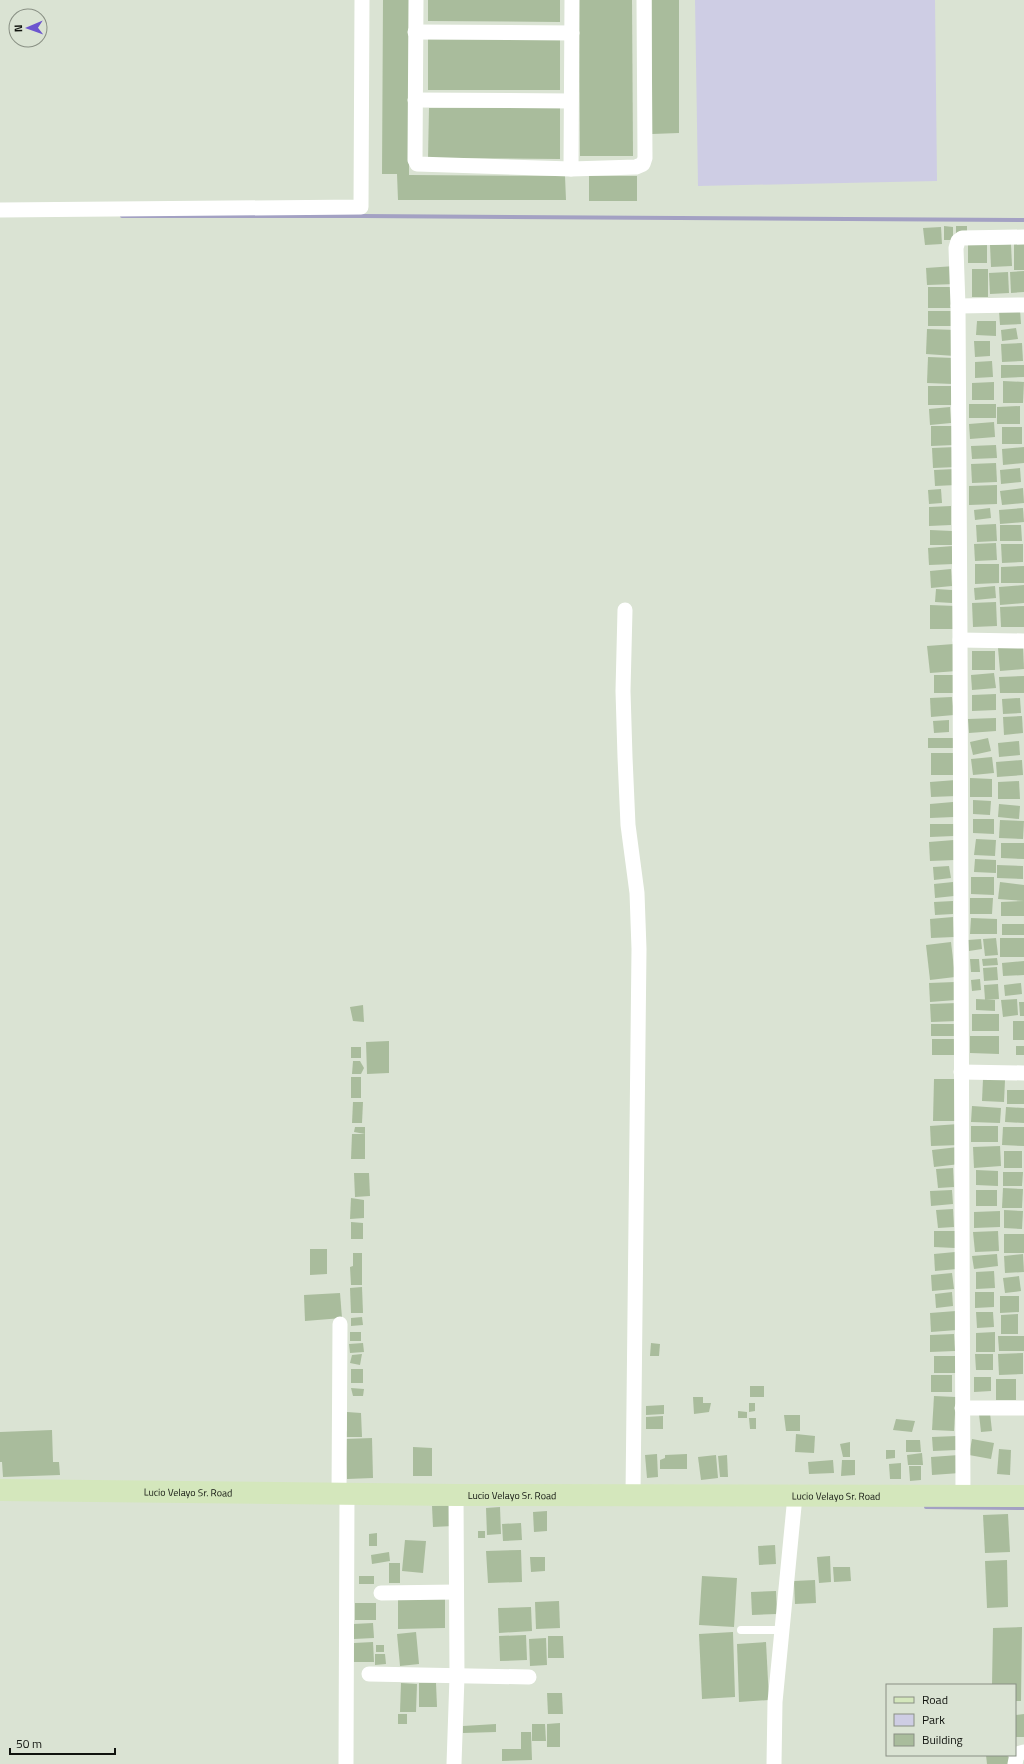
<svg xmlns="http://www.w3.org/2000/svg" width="1024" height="1764" font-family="'Titillium Web',sans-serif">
  <rect width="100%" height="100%" fill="#dae3d3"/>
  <!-- green -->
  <path fill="#cecde4" d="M695 0H935L937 181 698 186Z"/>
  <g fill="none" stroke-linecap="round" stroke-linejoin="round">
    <!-- stream -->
    <g stroke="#a3a1c3" stroke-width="4">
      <path d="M122 216H362L1024 220"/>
      <path d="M926 1507 1024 1508"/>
    </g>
  </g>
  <!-- building -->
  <g fill="#a9bc9c">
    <path d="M383 0H409V175L565 176 566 200H398L397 174H382Z"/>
    <path d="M428 0H560V22L428 21Z"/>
    <path d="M579 0H632L633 156H580Z"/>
    <path d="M652 0H679V133L652 134Z"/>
    <rect x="428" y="39" width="132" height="51"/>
    <path d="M429 108H560V159L428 158Z"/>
    <rect x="589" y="176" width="48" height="25"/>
    <path d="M944 226 953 227V240H944Z"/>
    <rect x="956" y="226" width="11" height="11"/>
    <path d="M941 227 942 244 925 245 923 228Z"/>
    <rect x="968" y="241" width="19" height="22"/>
    <rect x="1014" y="241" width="10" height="29"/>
    <path d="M1011 244 1012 266 991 267 990 245Z"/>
    <path d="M955 266 956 284 927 285 926 268Z"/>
    <rect x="972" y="269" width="16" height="28"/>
    <path d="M1024 271V292L1011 293 1010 272Z"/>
    <path d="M1008 272 1009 293 990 294 989 273Z"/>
    <path d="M928 287H951L952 308H928Z"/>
    <path d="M1020 310 1021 324 1000 325 999 311Z"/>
    <rect x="928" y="311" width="25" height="15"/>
    <path d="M977 321H996V336L976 335Z"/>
    <path d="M1016 328 1018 339 1002 341 1001 330Z"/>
    <path d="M927 329 956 330 955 356 926 354Z"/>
    <path d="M974 341H990V356L975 357Z"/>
    <path d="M1022 343 1023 361 1002 362 1001 344Z"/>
    <path d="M928 357 954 358 953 384 927 383Z"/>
    <path d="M992 361 993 377 975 378V362Z"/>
    <path d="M1001 365H1024V377L1001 378Z"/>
    <path d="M1003 381 1024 382 1023 403H1003Z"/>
    <path d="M994 382V400H972V383Z"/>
    <rect x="928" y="386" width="24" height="19"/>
    <rect x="969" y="404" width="27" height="14"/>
    <path d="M1020 406V424H997V407Z"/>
    <path d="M950 407 951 423 930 425 929 409Z"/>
    <path d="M994 422 995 437 970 439 969 424Z"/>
    <path d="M931 426H954V445L931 446Z"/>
    <rect x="1002" y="427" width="20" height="17"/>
    <path d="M996 445 997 458 972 459 971 446Z"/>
    <path d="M956 447 957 467 933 468 932 448Z"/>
    <path d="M1024 447V463L1003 465 1002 449Z"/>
    <path d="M996 463 997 482 972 483 971 464Z"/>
    <path d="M1020 468 1021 482 1001 484 1000 470Z"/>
    <path d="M955 469 956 485 935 486 934 470Z"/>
    <path d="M997 485V504L969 505V486Z"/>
    <path d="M1023 488 1024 503 1002 505 1000 491Z"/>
    <path d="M941 489 942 503 929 504 928 490Z"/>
    <path d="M951 506V525L929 526V507Z"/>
    <path d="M990 508 991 518 975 520 974 510Z"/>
    <path d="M1023 508 1024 522 1000 524 999 510Z"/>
    <path d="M996 524 997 541 977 542 976 525Z"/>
    <path d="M1000 525H1021L1022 541H1000Z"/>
    <path d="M930 530 952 531V545H930Z"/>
    <path d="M996 543 997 560 975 561 974 544Z"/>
    <path d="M1001 544H1023V562L1002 563Z"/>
    <path d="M953 546 954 564 929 565 928 548Z"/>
    <path d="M975 564H999V583L975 584Z"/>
    <path d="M1024 566V583H1001V567Z"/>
    <path d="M951 569 952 586 931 588 930 571Z"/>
    <path d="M1024 585V603L1000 605 999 587Z"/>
    <path d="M995 586 996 598 975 600 974 588Z"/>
    <path d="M936 589 952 590V603L935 602Z"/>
    <path d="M996 602 997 626 973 627 972 603Z"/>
    <path d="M930 605 956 606V629H930Z"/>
    <path d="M1024 606V627H1001L1000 607Z"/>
    <path d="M954 644 957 671 930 673 927 646Z"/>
    <path d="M1023 646 1024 669 1000 671 998 648Z"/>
    <rect x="972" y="651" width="23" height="19"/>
    <path d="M994 673 996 688 972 690 971 675Z"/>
    <rect x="934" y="675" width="19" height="18"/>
    <path d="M1024 676V693H1000L999 677Z"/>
    <path d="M996 694V710L972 711V695Z"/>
    <path d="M952 697 954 715 931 717 930 698Z"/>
    <path d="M1020 698 1021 713 1003 714 1002 699Z"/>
    <path d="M1022 716 1023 733 1004 735 1003 717Z"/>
    <path d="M996 718V731L969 733 968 719Z"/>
    <path d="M949 720V732L934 733 933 721Z"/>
    <rect x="928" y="738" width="26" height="10"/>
    <path d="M988 738 991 751 973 755 970 742Z"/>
    <path d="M1019 741 1020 755 999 757 998 743Z"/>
    <rect x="931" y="753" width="26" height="22"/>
    <path d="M992 757 994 773 973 775 971 759Z"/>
    <path d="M1022 760 1023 775 997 777 996 762Z"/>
    <path d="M970 778 992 779V797H970Z"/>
    <path d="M956 780 957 796 931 797 930 782Z"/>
    <path d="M1019 781 1020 799H998V782Z"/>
    <path d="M973 800 991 801 990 815 973 814Z"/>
    <path d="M953 802 954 817 930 818V804Z"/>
    <path d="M999 804 1020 806 1019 819 998 817Z"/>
    <path d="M973 819H994V834L973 833Z"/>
    <path d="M1000 820 1024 821 1023 839 999 838Z"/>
    <path d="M930 824H954V836L930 837Z"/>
    <path d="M976 839 996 840 995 856 974 855Z"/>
    <path d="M954 840 955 860 930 861 929 842Z"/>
    <path d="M1001 843H1024V859L1001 858Z"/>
    <path d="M975 859 996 860V873L974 872Z"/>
    <path d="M997 865 1023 866V879L997 878Z"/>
    <path d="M949 866 951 878 934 880 933 867Z"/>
    <path d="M971 877H994V895L971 894Z"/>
    <path d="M953 882 954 896 935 898 934 884Z"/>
    <path d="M1000 882 1024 885V901L998 899Z"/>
    <path d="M970 898H993L992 914H970Z"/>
    <path d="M953 901V914L935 915 934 902Z"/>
    <path d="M1024 901V916H1001V902Z"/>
    <path d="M953 917 954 937 931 938 930 919Z"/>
    <path d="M971 918 997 919V934H970Z"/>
    <rect x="1002" y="924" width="22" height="11"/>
    <path d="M996 938 998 955 985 956 983 939Z"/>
    <rect x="1000" y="938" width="24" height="19"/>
    <path d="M981 939 982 949 969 951 968 940Z"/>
    <path d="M951 942 955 977 930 980 926 945Z"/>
    <path d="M997 958 998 965 983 966 982 959Z"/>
    <path d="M970 959H979L980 972H971Z"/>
    <path d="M1024 961V975L1003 976 1002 963Z"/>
    <path d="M997 967 998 980 984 981 983 968Z"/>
    <path d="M980 979 981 990 972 991 971 980Z"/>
    <path d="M955 982 956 1000 930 1002 929 983Z"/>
    <path d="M1021 983 1022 994 1005 996 1004 985Z"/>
    <path d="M998 984 999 999 985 1000 984 985Z"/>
    <path d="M976 999 995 1000V1011L976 1010Z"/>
    <path d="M1017 999 1018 1015 1003 1017 1001 1000Z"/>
    <path d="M1019 1002H1024V1016H1020Z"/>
    <path d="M957 1003 958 1021 931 1022 930 1004Z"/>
    <path d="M363 1005 364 1022 353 1021 350 1007Z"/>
    <rect x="972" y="1014" width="27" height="17"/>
    <rect x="1013" y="1021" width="11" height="19"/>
    <rect x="931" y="1024" width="25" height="12"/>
    <path d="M970 1036H999V1054L970 1053Z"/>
    <rect x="932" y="1039" width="23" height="16"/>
    <path d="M389 1041V1073L367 1074 366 1042Z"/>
    <rect x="1016" y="1046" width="8" height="9"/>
    <rect x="351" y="1047" width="10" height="11"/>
    <path d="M353 1061H360L364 1068 361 1074H352Z"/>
    <rect x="351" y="1077" width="10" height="21"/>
    <path d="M934 1079H956L955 1121H933Z"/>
    <path d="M983 1079 1005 1080 1004 1102 982 1101Z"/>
    <rect x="1007" y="1090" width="17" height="14"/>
    <path d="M353 1102H363L362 1123H352Z"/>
    <path d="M972 1106 1001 1108 1000 1123 971 1122Z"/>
    <path d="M1006 1107 1024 1108V1123L1005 1122Z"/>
    <path d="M959 1124 960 1145 931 1146 930 1126Z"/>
    <rect x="971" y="1126" width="27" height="16"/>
    <path d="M355 1127H365V1134L354 1132Z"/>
    <path d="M1003 1127H1024V1146L1002 1145Z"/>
    <path d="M352 1134H365V1159H351Z"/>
    <path d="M1000 1146 1001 1166 974 1168 973 1147Z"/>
    <path d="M958 1147 960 1164 934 1167 932 1150Z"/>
    <rect x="1004" y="1151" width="18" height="17"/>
    <path d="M953 1168 954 1187 938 1188 936 1169Z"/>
    <path d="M976 1170 998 1171V1186L976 1185Z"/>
    <path d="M1003 1172H1023L1022 1186H1003Z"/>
    <path d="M354 1173H369L370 1196 355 1197Z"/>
    <path d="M1003 1188 1023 1189 1022 1208H1002Z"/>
    <path d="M952 1190 953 1204 931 1206 930 1191Z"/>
    <rect x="976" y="1190" width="21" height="16"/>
    <path d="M351 1198 364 1200V1218L350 1219Z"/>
    <path d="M953 1209 954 1227 938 1228 936 1210Z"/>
    <path d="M1004 1210 1023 1211 1022 1229 1004 1228Z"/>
    <path d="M1000 1211V1227L974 1228V1212Z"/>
    <path d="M351 1222 363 1223V1239H351Z"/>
    <path d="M934 1231H955V1248L934 1247Z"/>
    <path d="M998 1231 999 1251 975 1252 973 1232Z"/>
    <rect x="1004" y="1234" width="20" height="19"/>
    <path d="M310 1249H327V1274L310 1275Z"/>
    <path d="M955 1252 957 1269 935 1271 934 1254Z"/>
    <path d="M353 1253H362V1285H351L350 1267 353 1266Z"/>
    <path d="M997 1254 998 1266 974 1269 972 1256Z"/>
    <path d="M1023 1254 1024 1272 1005 1273 1004 1256Z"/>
    <path d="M994 1271 995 1288 976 1289V1272Z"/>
    <path d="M952 1273 954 1289 932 1291 931 1275Z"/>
    <path d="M1019 1276 1021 1291 1005 1293 1003 1278Z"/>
    <path d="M362 1287 363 1313H351L350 1288Z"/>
    <path d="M952 1292 953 1306 936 1308 935 1294Z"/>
    <path d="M975 1292H994V1307L975 1308Z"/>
    <path d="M340 1293 342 1318 305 1321 304 1295Z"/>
    <path d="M1000 1296H1019V1312L1000 1313Z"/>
    <path d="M956 1311 957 1330 931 1332 930 1313Z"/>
    <path d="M976 1312H993L994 1327 977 1328Z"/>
    <path d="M1018 1314V1334H1001V1315Z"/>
    <path d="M362 1317 363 1325 351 1326V1318Z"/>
    <rect x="350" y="1332" width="11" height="9"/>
    <path d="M995 1332V1352H976V1333Z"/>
    <path d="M954 1334 955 1351 930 1352V1335Z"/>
    <path d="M998 1336H1024V1351H999Z"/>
    <path d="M363 1343 364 1352 350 1353 349 1344Z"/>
    <path d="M651 1343 660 1344 659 1356H650Z"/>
    <path d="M1023 1353V1374L999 1375 998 1354Z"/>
    <path d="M362 1354 360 1365 350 1363 352 1355Z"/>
    <path d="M975 1354H993V1370H976Z"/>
    <path d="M934 1356H955L956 1373H934Z"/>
    <rect x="351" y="1369" width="12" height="14"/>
    <rect x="931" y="1375" width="21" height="17"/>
    <path d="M974 1377H991V1391L974 1392Z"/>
    <rect x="996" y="1379" width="20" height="21"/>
    <rect x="750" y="1386" width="14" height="11"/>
    <path d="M351 1388 364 1389 363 1396H353Z"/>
    <path d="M934 1396 956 1397 954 1431 932 1430Z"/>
    <path d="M693 1397H703V1403H711L709 1412 694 1414Z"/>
    <path d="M749 1403H755V1411L749 1412Z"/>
    <path d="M664 1405V1414L646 1415V1406Z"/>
    <path d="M738 1411 747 1412V1418H738Z"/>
    <path d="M347 1412 361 1413 362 1437H344L347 1430Z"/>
    <path d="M990 1413 992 1431 981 1432 979 1414Z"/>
    <path d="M784 1415H800V1431H786Z"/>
    <path d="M663 1416V1429H646V1417Z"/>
    <path d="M749 1418H756V1429H750Z"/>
    <path d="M896 1419 915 1421 912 1432 893 1430Z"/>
    <path d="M52 1430 53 1462H59L60 1475 3 1477 2 1462H0V1432Z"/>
    <path d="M796 1434 815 1436 814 1453 795 1452Z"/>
    <path d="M957 1436V1450L933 1451 932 1437Z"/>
    <path d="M372 1438 373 1478 347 1479 345 1439Z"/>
    <path d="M972 1439 994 1443 991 1459 969 1455Z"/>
    <path d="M906 1440H920L921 1452H906Z"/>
    <path d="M850 1442V1457H843L840 1444Z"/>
    <path d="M413 1447 432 1448V1476H413Z"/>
    <path d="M999 1449 1011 1450 1010 1475 997 1474Z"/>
    <path d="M886 1450H895V1458L886 1459Z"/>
    <path d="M922 1453 923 1465H908L907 1455Z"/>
    <path d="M657 1454 658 1477 647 1478 645 1455Z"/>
    <path d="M687 1454V1469H660V1460L665 1458V1455Z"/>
    <path d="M716 1455 718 1478 701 1480 698 1457Z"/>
    <path d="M727 1455 728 1477H720L718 1456Z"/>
    <path d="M959 1455 960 1473 932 1475 931 1457Z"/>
    <path d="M833 1460 834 1473 809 1474 808 1462Z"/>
    <path d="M842 1460H855V1475L841 1476Z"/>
    <path d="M901 1463V1479H890L889 1464Z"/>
    <path d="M909 1466H921V1480L910 1481Z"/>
    <path d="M452 1505 453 1526 433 1527 432 1506Z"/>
    <path d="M500 1507 501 1534 487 1535 486 1508Z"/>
    <path d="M547 1511V1531L534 1532 533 1512Z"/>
    <path d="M1008 1514 1010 1552 985 1553 983 1515Z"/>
    <path d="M521 1523 522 1540 503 1541 502 1524Z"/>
    <rect x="478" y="1531" width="7" height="7"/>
    <path d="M377 1533V1546H369V1534Z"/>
    <path d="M405 1540 426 1541 423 1573 402 1571Z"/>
    <path d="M775 1545 776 1564 759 1565 758 1546Z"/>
    <path d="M521 1550 522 1582 488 1583 486 1551Z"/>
    <path d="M389 1552 390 1561 372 1564 371 1555Z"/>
    <path d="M830 1556 831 1582 819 1583 817 1557Z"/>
    <path d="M530 1557H545V1571L531 1572Z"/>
    <path d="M1007 1560 1008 1607 987 1608 985 1561Z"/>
    <rect x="389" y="1563" width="11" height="20"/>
    <path d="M833 1567H850L851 1581 834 1582Z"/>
    <rect x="359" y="1576" width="15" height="8"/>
    <path d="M702 1576 737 1578 734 1627 699 1625Z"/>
    <path d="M815 1580 816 1603 795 1604 794 1581Z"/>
    <path d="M776 1591 777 1614 752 1615 751 1592Z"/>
    <path d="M445 1595V1628L398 1629V1596Z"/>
    <path d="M559 1601 560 1628 536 1629 535 1602Z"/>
    <rect x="355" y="1603" width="21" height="17"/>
    <path d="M531 1607 532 1631 499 1633 498 1608Z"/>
    <path d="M373 1623 374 1638 354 1639 353 1624Z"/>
    <path d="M1022 1627 1021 1701H1015V1685H992L993 1628Z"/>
    <path d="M416 1632 419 1664 400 1666 397 1634Z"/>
    <path d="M733 1632 735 1697 702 1699 699 1634Z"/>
    <path d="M526 1635 527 1660 500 1661 499 1636Z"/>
    <path d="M548 1636H563L564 1658H548Z"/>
    <path d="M546 1638 547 1665 530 1666 529 1639Z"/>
    <path d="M373 1642 374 1662H354V1643Z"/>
    <path d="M766 1642 769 1700 739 1702 737 1644Z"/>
    <rect x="376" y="1645" width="8" height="7"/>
    <path d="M375 1654H385L386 1664 375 1665Z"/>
    <path d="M401 1683 417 1684 416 1712H400Z"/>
    <path d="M419 1683H436L437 1707H419Z"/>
    <path d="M547 1693H562L563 1714H548Z"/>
    <rect x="398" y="1714" width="9" height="10"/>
    <path d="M1024 1714V1737H1016L1015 1715Z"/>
    <path d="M560 1723V1747H547V1724Z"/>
    <path d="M496 1724V1732L463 1733V1726Z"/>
    <path d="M532 1724H545L546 1741H532Z"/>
    <path d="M521 1732H531L532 1760 502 1761V1749H521Z"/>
    <path d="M986 1755H1006L1010 1758V1764H987Z"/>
  </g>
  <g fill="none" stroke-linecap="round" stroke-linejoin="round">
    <!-- lane -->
    <path stroke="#fff" stroke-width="8" d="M741 1630H781"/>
    <!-- street -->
    <g stroke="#fff" stroke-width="15">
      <path d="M416 0 415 160 417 164 571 169 636 167 643 164 645 158 644 0"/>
      <path d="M415 32 572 33"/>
      <path d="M415 100 571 101"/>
      <path d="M571 169 572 0"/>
      <path d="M0 210 361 207 362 0"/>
      <path d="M958 306 1024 305"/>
      <path d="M625 610 623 691 625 757 628 825 637 893 639 949 633 1495"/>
      <path d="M960 640 1024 641"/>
      <path d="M961 1072 1024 1073"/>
      <path d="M962 1408H1024"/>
      <path d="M339 1494 340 1324"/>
      <path d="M963 1497 960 640 958 306 956 248 958 241 962 238 1024 237"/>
      <path d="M381 1593 456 1592"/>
      <path d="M369 1674 529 1677"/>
      <path d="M346 1764 347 1494"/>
      <path d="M454 1764 457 1677 456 1495"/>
      <path d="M774 1764 775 1702 795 1496"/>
      <path d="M1015 1764 1017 1754 1024 1752"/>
    </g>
    <!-- secondary -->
    <path stroke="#d4e7bc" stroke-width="22" id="s1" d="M0 1490 456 1495 1024 1496"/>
  </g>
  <g text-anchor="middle" stroke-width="3.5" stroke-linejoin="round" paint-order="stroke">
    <!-- street labels -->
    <g font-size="10" fill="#10130e" stroke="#dae3d3">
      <text dy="4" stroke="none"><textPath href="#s1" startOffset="188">Lucio Velayo Sr. Road</textPath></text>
      <text dy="4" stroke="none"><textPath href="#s1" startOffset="512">Lucio Velayo Sr. Road</textPath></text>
      <text dy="4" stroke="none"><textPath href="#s1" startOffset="836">Lucio Velayo Sr. Road</textPath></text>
    </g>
  </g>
  <!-- legend -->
  <rect x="886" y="1684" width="130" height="72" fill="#dae3d3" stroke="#899084"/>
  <rect x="894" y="1697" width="20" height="6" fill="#d4e7bc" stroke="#899084"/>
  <text x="922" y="1704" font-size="12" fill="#10130e">Road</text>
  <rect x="894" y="1714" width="20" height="12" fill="#cecde4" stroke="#899084"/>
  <text x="922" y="1724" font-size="12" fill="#10130e">Park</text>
  <rect x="894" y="1734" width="20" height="12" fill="#a9bc9c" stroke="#899084"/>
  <text x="922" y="1744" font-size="12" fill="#10130e">Building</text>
  <!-- north arrow -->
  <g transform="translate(28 28) rotate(268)"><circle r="19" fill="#dae3d3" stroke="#899084"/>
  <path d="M0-3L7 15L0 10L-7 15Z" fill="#6c55cf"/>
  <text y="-6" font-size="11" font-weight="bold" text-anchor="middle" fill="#10130e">N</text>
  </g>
  <!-- scale -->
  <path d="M10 1748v6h105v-6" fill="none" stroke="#10130e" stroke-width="2"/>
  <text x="16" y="1748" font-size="12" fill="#10130e" stroke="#dae3d3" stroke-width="3" paint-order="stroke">50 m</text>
</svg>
